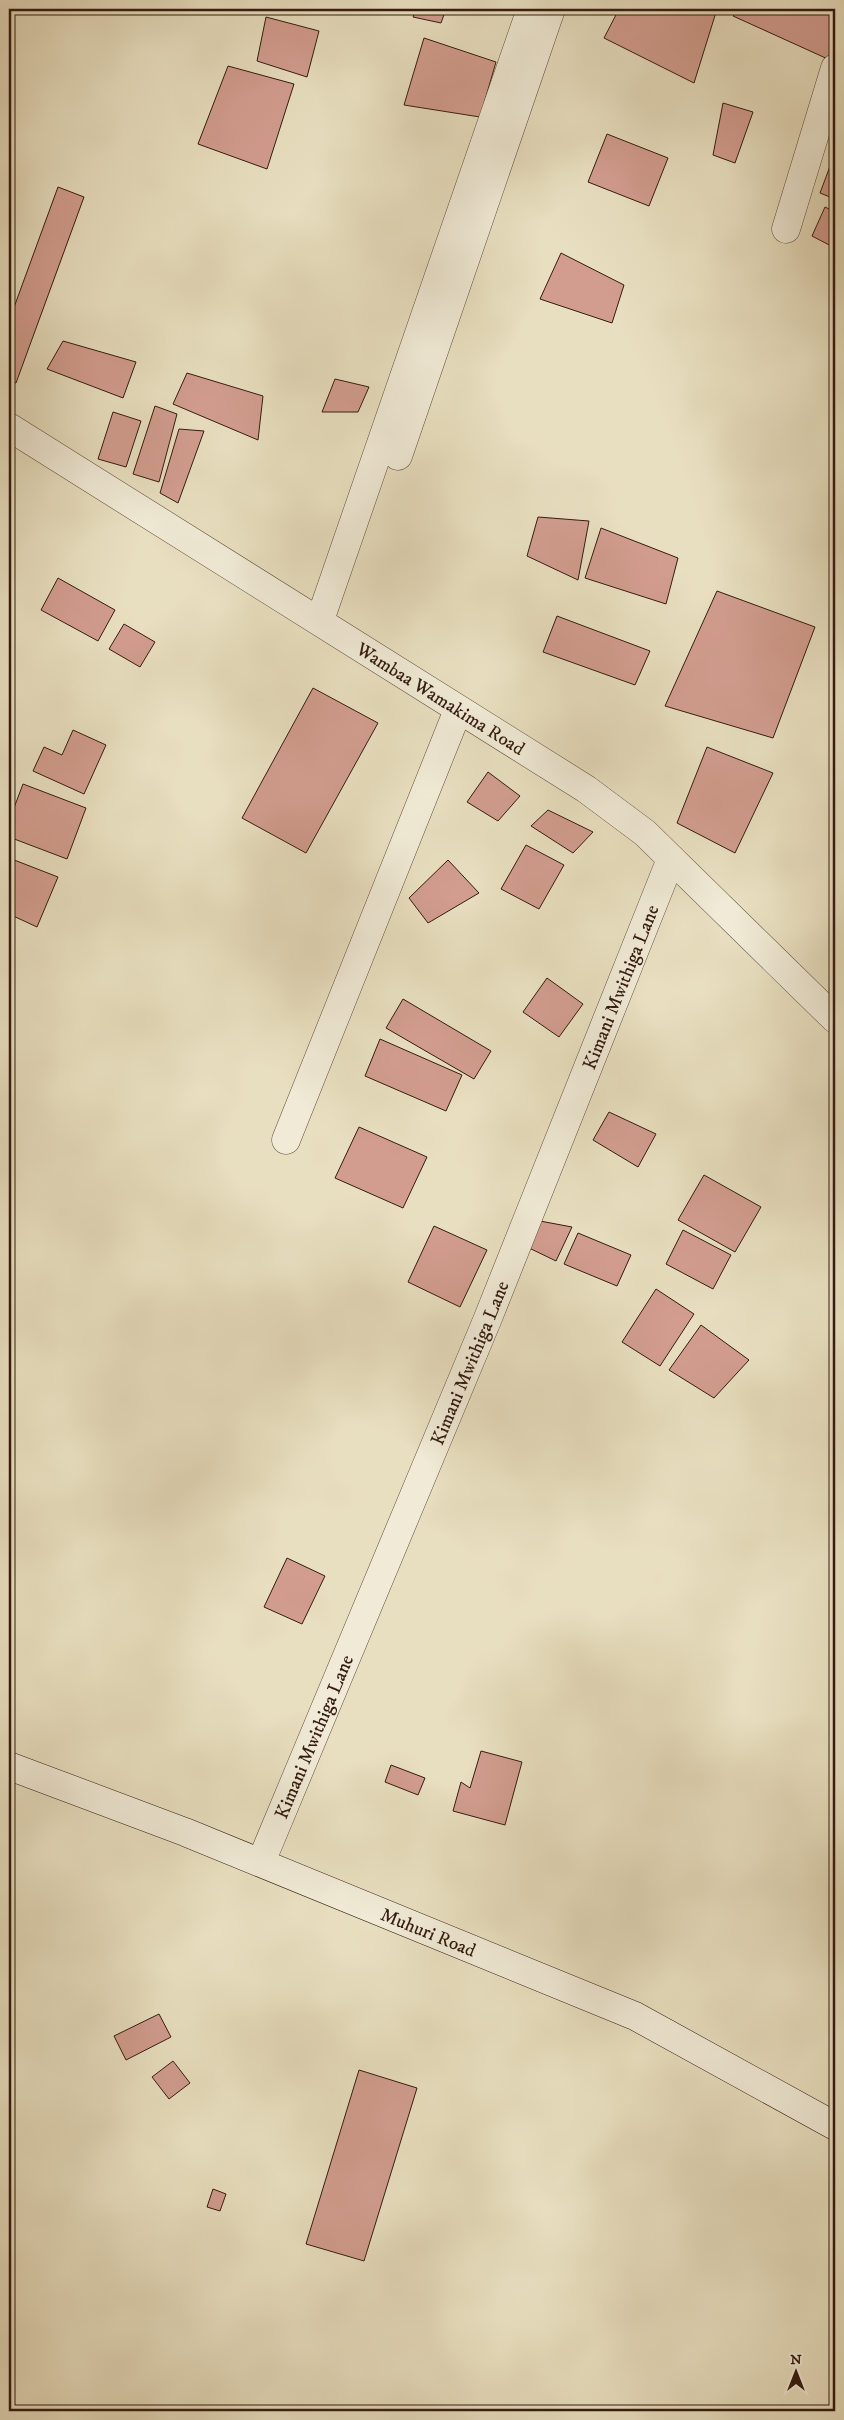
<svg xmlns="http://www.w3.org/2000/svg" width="844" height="2420" font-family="'IM FELL DW Pica',serif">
  <rect width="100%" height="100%" fill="#e8dfc0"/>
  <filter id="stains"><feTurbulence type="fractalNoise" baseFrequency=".004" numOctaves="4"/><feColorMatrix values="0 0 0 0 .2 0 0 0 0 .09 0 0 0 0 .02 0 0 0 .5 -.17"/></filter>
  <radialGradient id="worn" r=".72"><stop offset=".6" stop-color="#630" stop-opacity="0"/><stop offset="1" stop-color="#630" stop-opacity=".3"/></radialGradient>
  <!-- building -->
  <g fill="#d29d8f" stroke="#341b10">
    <path d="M416 9H446L441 23 413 17Z"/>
    <path d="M619 9H717L694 83 604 38Z"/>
    <path d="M739 9H835V44L830 60 733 16Z"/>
    <path d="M266 17 319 31 307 77 257 61Z"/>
    <path d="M424 38 496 62 480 117 404 105Z"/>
    <path d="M228 66 294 84 267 169 198 144Z"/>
    <path d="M723 103 753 112 735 163 713 155Z"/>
    <path d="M607 134 668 158 649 206 588 182Z"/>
    <path d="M835 153V199L820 193Z"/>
    <path d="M58 187 84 197 16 383 9 380V321Z"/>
    <path d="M825 207 835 212V248L812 236Z"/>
    <path d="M561 253 624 285 612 323 540 299Z"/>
    <path d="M63 341 136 362 123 398 47 369Z"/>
    <path d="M187 373 263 396 258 440 173 404Z"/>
    <path d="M335 379 369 387 358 412H322Z"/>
    <path d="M155 406 177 414 159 482 133 474Z"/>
    <path d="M113 412 141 421 126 467 98 459Z"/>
    <path d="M179 429 204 431 178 503 160 493Z"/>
    <path d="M538 517 589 521 578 580 527 556Z"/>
    <path d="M601 528 678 558 666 604 585 578Z"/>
    <path d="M58 578 115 610 98 641 41 610Z"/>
    <path d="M717 591 815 627 773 738 665 706Z"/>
    <path d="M557 616 650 651 635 685 543 652Z"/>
    <path d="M124 624 155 642 140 667 109 649Z"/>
    <path d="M313 688 378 723 306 853 242 818Z"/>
    <path d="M73 730 106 745 84 794 33 771 44 747 62 755Z"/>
    <path d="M707 747 773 773 735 853 677 823Z"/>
    <path d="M488 772 520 796 498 821 467 802Z"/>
    <path d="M23 784 86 808 67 859 9 837V821Z"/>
    <path d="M548 810 593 832 573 853 531 826Z"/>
    <path d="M526 845 564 865 539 909 501 889Z"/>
    <path d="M9 858 58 877 37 927 9 914Z"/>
    <path d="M448 860 479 893 428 923 409 898Z"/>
    <path d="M547 978 583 1004 559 1037 523 1012Z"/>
    <path d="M403 999 491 1051 474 1079 386 1028Z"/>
    <path d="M380 1039 462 1075 446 1111 365 1076Z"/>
    <path d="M609 1112 656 1134 638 1167 593 1140Z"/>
    <path d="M359 1127 427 1157 403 1208 335 1178Z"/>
    <path d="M704 1175 761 1207 735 1252 678 1220Z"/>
    <path d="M540 1221 572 1227 556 1261 527 1247Z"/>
    <path d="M434 1226 487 1250 460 1307 408 1282Z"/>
    <path d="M683 1230 731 1255 713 1289 666 1264Z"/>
    <path d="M578 1233 631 1255 617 1286 564 1264Z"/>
    <path d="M656 1289 694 1314 660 1366 622 1342Z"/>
    <path d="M701 1325 749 1360 714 1398 669 1370Z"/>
    <path d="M287 1558 325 1576 302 1624 264 1607Z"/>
    <path d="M481 1751 522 1762 505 1825 453 1811 461 1782 470 1788Z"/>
    <path d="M391 1765 425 1778 418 1795 385 1782Z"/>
    <path d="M159 2014 171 2037 126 2060 114 2036Z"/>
    <path d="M173 2061 190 2083 169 2099 152 2077Z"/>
    <path d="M359 2070 417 2088 364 2261 306 2244Z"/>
    <path d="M213 2189 226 2194 220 2211 207 2207Z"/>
  </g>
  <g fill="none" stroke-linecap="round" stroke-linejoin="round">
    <!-- minor casing -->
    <g stroke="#614c3c" stroke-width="29">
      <g id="minor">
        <path d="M786 229 835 68"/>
        <path id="s1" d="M9 427 586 789 645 833 835 1019"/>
        <path d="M398 456 551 9"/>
        <path d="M320 620 531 9"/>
        <path d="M286 1140 458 710"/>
        <path id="s2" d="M261 1862 488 1318 671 859"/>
      </g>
    </g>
    <!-- secondary casing -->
    <g stroke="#341b10" stroke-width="29">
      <g id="secondary">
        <path id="s3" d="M9 1766 185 1832 635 2016 835 2126"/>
      </g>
    </g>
    <!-- minor -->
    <use href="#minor" stroke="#f0ead6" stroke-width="28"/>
    <!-- secondary -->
    <use href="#secondary" stroke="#f0ead6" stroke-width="28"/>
  </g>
  <g text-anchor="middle" stroke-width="4" stroke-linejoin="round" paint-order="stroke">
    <!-- street labels -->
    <g font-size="19" fill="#341b10" stroke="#f0ead6">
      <text dy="7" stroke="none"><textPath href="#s1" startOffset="510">Wambaa Wamakima Road</textPath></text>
      <text dy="7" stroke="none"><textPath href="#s2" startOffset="946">Kimani Mwithiga Lane</textPath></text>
      <text dy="7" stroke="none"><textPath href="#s2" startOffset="541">Kimani Mwithiga Lane</textPath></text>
      <text dy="7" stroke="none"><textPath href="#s2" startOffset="136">Kimani Mwithiga Lane</textPath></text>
      <text dy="7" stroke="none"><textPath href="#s3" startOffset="451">Muhuri Road</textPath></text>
    </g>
  </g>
  <!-- margin -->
  <rect width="844" height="2420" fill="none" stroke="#e8dfc0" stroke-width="30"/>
  <rect x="10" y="10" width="824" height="2400" fill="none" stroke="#341b10" stroke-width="2.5"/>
  <rect x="15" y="15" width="814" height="2390" fill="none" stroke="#341b10"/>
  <!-- north arrow -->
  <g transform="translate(796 2372)" stroke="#f0ead6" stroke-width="4" paint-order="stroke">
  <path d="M0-4L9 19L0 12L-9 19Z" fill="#341b10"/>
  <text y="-8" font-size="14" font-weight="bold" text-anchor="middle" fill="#341b10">N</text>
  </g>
  <rect width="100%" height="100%" filter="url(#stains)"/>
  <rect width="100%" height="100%" fill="url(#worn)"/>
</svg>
